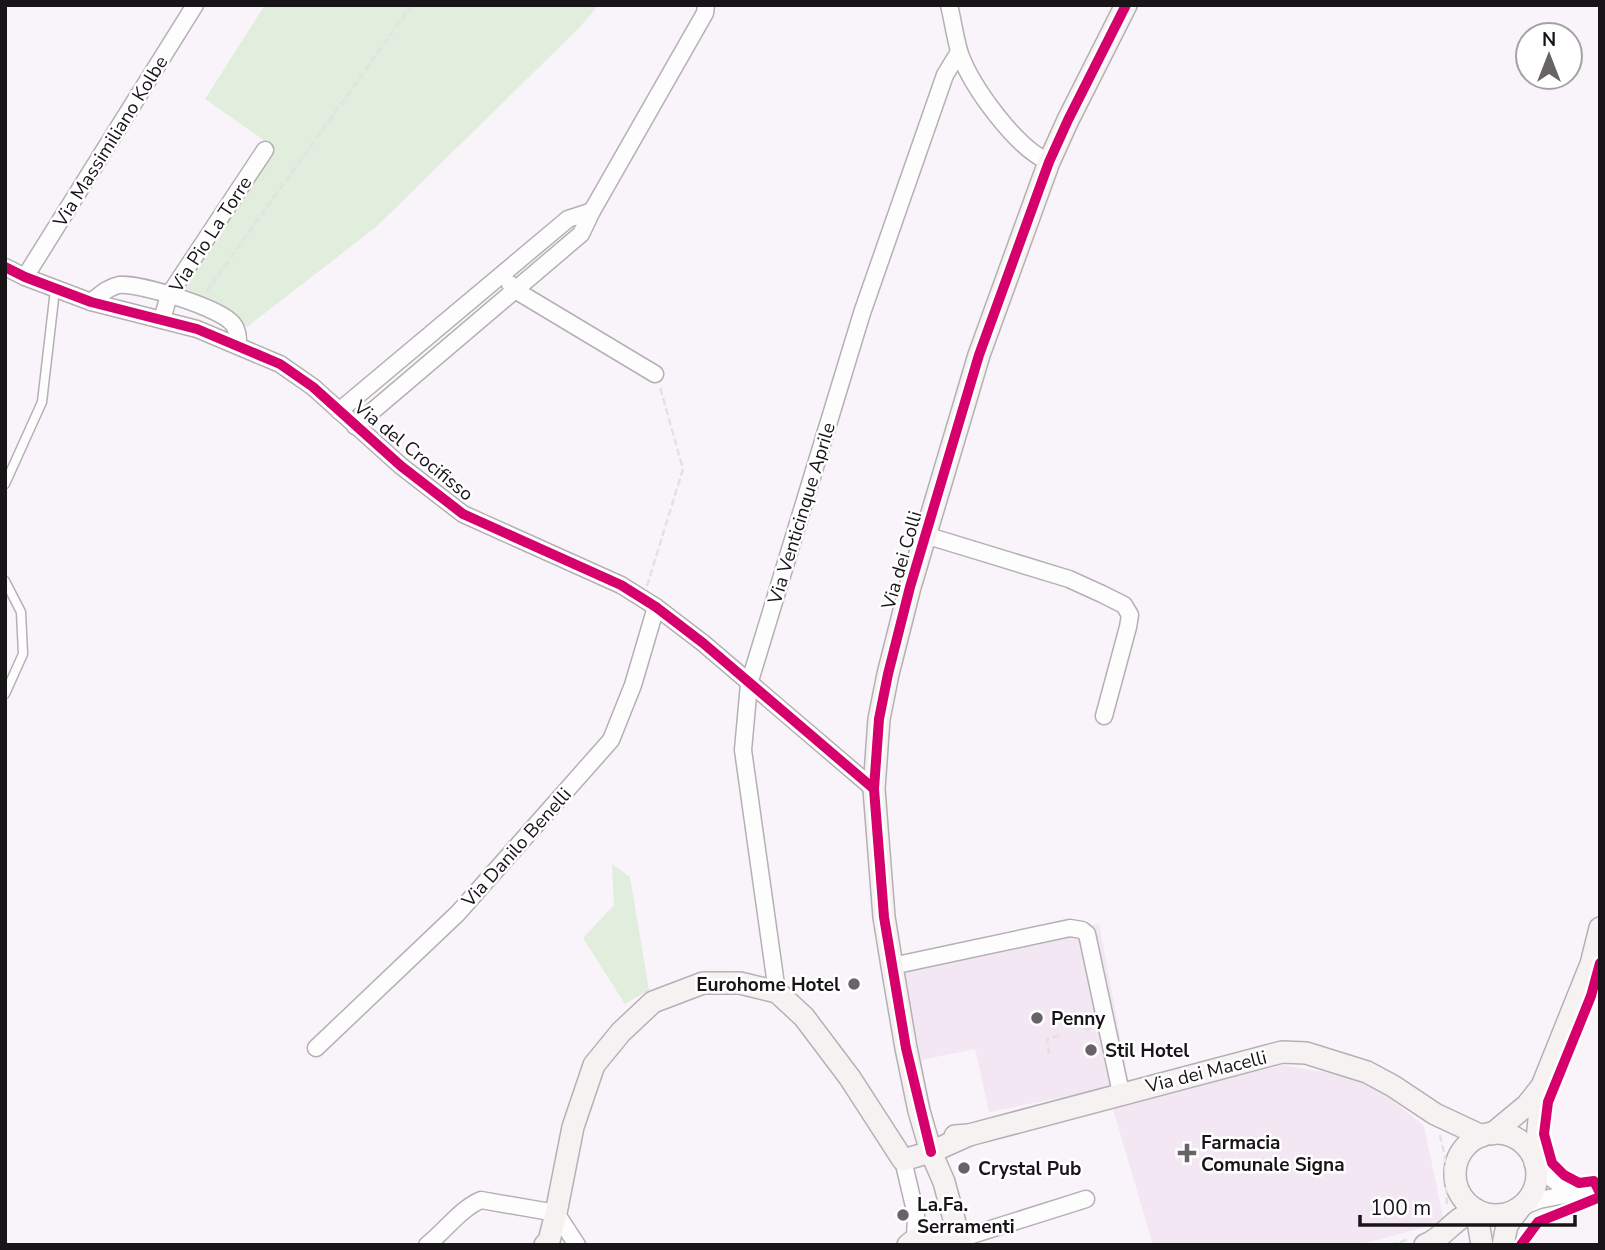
<svg xmlns="http://www.w3.org/2000/svg" width="1605" height="1250" font-family="'Nunito Sans',sans-serif">
  <rect width="100%" height="100%" fill="#f9f4fa"/>
  <!-- built -->
  <g fill="#f2e7f3">
    <path d="M1099 924 1129 1084 989 1112 975 1049 921 1060 902 967Z"/>
    <path d="M1282 1065 1366 1079 1424 1126 1444 1222 1358 1245H1153L1112 1106Z"/>
  </g>
  <!-- green -->
  <g fill="#e1eddd">
    <path d="M265 5H599L578 29 376 227 247 327 175 294 272 146 205 99Z"/>
    <path d="M612 864 630 877 649 990 625 1004 583 938 614 905Z"/>
  </g>
  <g fill="none" stroke-linecap="round" stroke-linejoin="round">
    <!-- lane casing -->
    <g stroke="#b4b0b4" stroke-width="11">
      <g id="lane">
        <path d="M5 484 42 402 55 290"/>
        <path d="M5 581 21 612 23 654 5 694"/>
      </g>
    </g>
    <!-- street casing -->
    <g stroke="#b4b0b4" stroke-width="19">
      <g id="street">
        <path d="M949 5C953 21 955 38 960 54 972 87 1016 148 1049 162"/>
        <path d="M5 267 25 277 91 302 197 329 280 364 313 387 401 466 463 514 621 585 656 607 703 643 874 789"/>
        <path d="M25 277 195 5"/>
        <path d="M510 284 515 290 655 374"/>
        <path d="M91 302C100 295 108 287 119 285 140 283 221 308 233 324 238 330 238 338 238 345"/>
        <path d="M162 320 169 295 265 150"/>
        <path d="M339 411 568 219 592 211"/>
        <path d="M355 426 581 234 592 211 705 13 706 5"/>
        <path d="M925 535 1069 579 1102 594 1124 605 1130 615 1128 627 1104 716"/>
        <path d="M892 966 1070 928 1082 930 1087 934 1121 1093"/>
        <path d="M777 992 743 750 749 684 862 313 945 75 959 52"/>
        <path d="M316 1048 458 913 611 740 633 685 656 607"/>
        <path d="M903 1160 916 1215 915 1239"/>
        <path d="M1537 1167 1560 1185 1581 1189"/>
        <path d="M1521 1207 1539 1200 1600 1188"/>
        <path d="M959 1239 1086 1199"/>
        <path d="M427 1245C445 1231 460 1209 481 1200L556 1213 577 1245"/>
      </g>
    </g>
    <!-- secondary casing -->
    <g stroke="#b4b0b4" stroke-width="24">
      <g id="secondary">
        <circle cx="1496" cy="1174" r="41"/>
        <path d="M1492 1134 1527 1105 1542 1086 1591 964 1600 928"/>
        <path d="M955 1136 969 1135 1282 1052 1306 1053 1367 1072 1393 1086 1435 1114 1482 1136"/>
        <path d="M1535 1163 1542 1086"/>
        <path d="M1476 1210 1482 1245"/>
        <path d="M545 1245 549 1241 556 1213 573 1127 594 1065 621 1032 653 1002 703 983H740L777 992 804 1017 850 1078 903 1160 931 1152 969 1135"/>
        <path d="M908 1245C923 1232 939 1229 952 1245"/>
        <path d="M961 1245 944 1182 931 1152 919 1111 906 1048 892 966 884 917 874 789 879 719 888 674 910 587 979 355 1049 162 1068 120 1126 5"/>
        <path d="M1425 1245C1445 1237 1452 1219 1476 1210"/>
        <path d="M1503 1245 1507 1225 1519 1209"/>
      </g>
    </g>
    <!-- path -->
    <g stroke="#e4e1e4" stroke-width="2.5" stroke-dasharray="7 3.5" stroke-linecap="butt">
      <path d="M206 292 412 5"/>
      <path d="M647 586 683 469 660 387"/>
      <path d="M1085 1030 1093 1028"/>
      <path d="M1049 1054 1047 1039 1060 1035"/>
      <path d="M1440 1135 1445 1157 1447 1208"/>
      <path d="M1390 1245 1410 1239"/>
    </g>
    <!-- lane -->
    <use href="#lane" stroke="#fefdfe" stroke-width="8"/>
    <!-- street -->
    <use href="#street" stroke="#fefdfe" stroke-width="16"/>
    <!-- secondary -->
    <use href="#secondary" stroke="#f6f2f2" stroke-width="21"/>
    <!-- cycleway casing -->
    <g stroke="#fff" stroke-width="15">
      <g id="cycleway">
        <path d="M5 267 25 277 91 302 197 329 280 364 313 387 401 466 463 514 621 585 656 607 703 643 874 789"/>
        <path d="M1600 963 1591 996 1548 1102 1544 1134 1552 1163 1564 1175 1579 1183 1594 1181 1600 1193"/>
        <path d="M931 1152 906 1048 884 917 874 789 879 719 888 674 910 587 979 355 1049 162 1068 120 1126 5"/>
        <path d="M1521 1245 1538 1222 1600 1197"/>
      </g>
    </g>
    <!-- cycleway -->
    <use href="#cycleway" stroke="#d6006c" stroke-width="10"/>
  </g>
  <!-- markers -->
  <g fill="#676367" stroke="#fff" stroke-width="2.5">
    <circle cx="854" cy="984" r="7"/>
    <circle cx="1037" cy="1018" r="7"/>
    <circle cx="1091" cy="1050" r="7"/>
    <path d="M1183.5 1142.5h7v7h7v7h-7v7h-7v-7h-7v-7h7z"/>
    <circle cx="964" cy="1168" r="7"/>
    <circle cx="903" cy="1215" r="7"/>
  </g>
  <g text-anchor="middle" stroke-width="5" stroke-linejoin="round" paint-order="stroke">
    <!-- street labels -->
    <g font-size="19" fill="#181518" stroke="#fff">
      <text transform="translate(110 141) rotate(-58)" y="7">Via Massimiliano Kolbe</text>
      <text transform="translate(210 234) rotate(-57)" y="7">Via Pio La Torre</text>
      <text transform="translate(414 450) rotate(39)" y="7">Via del Crocifisso</text>
      <text transform="translate(801 513) rotate(-73)" y="7">Via Venticinque Aprile</text>
      <text transform="translate(901 560) rotate(-74)" y="7">Via dei Colli</text>
      <text transform="translate(516 847) rotate(-48)" y="7">Via Danilo Benelli</text>
      <text transform="translate(1206 1071) rotate(-14)" y="7">Via dei Macelli</text>
    </g>
    <!-- poi labels -->
    <g font-size="19" font-weight="bold" fill="#181518" stroke="#fff" text-anchor="start">
      <text x="840" y="991" text-anchor="end">Eurohome Hotel</text>
      <text x="1051" y="1025">Penny</text>
      <text x="1105" y="1057">Stil Hotel</text>
      <text x="1201" y="1149">Farmacia<tspan x="1201" dy="22">Comunale Signa</tspan></text>
      <text x="978" y="1175">Crystal Pub</text>
      <text x="917" y="1211">La.Fa.<tspan x="917" dy="22">Serramenti</tspan></text>
    </g>
  </g>
  <!-- border -->
  <rect width="1605" height="1250" fill="none" stroke="#181518" stroke-width="14"/>
  <!-- north arrow -->
  <g transform="translate(1549 56)"><circle r="33" fill="#ffffff" stroke="#a3a1a3" stroke-width="2"/>
  <path d="M0-5L12 26L0 18L-12 26Z" fill="#676367"/>
  <text y="-10" font-size="19" font-weight="bold" text-anchor="middle" fill="#181518">N</text>
  </g>
  <!-- scale -->
  <path d="M1360 1215v10h215v-10" fill="none" stroke="#181518" stroke-width="3.5"/>
  <text x="1370" y="1215" font-size="21" fill="#181518" stroke="#ffffff" stroke-width="5" paint-order="stroke">100 m</text>
</svg>
